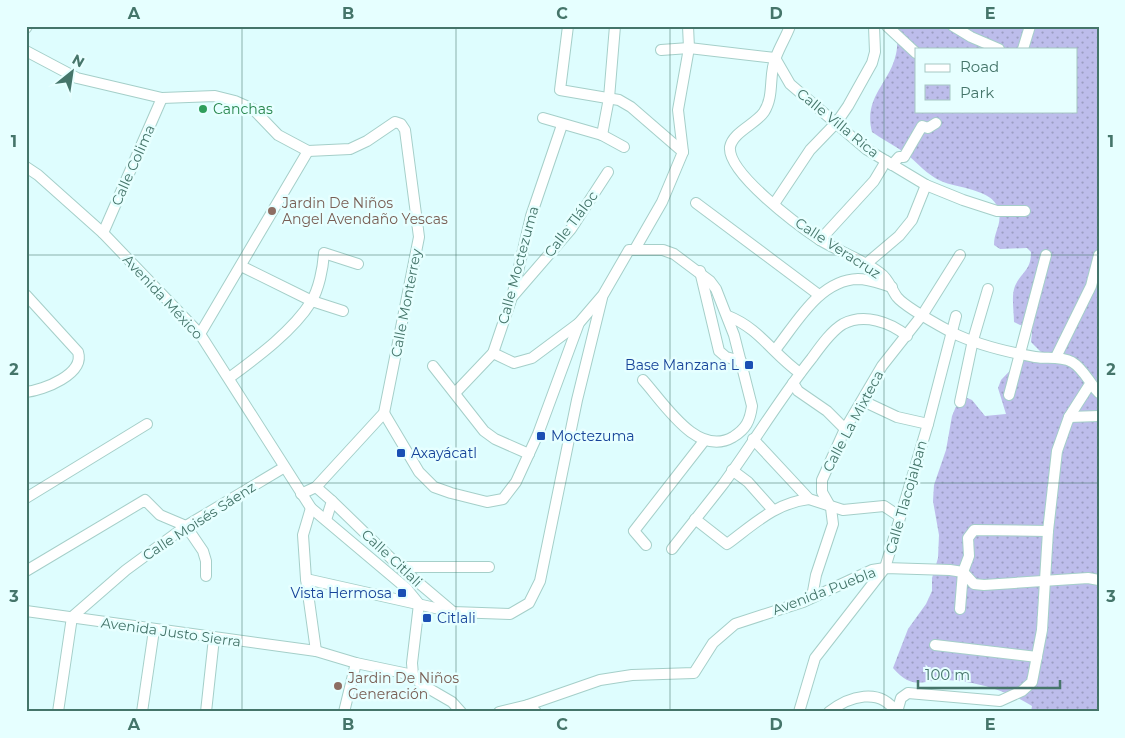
<svg xmlns="http://www.w3.org/2000/svg" width="1125" height="738" font-family="Montserrat,sans-serif">
  <defs>
    <pattern id="park-dots" width="8" height="8" patternUnits="userSpaceOnUse" patternTransform="scale(1.25)"><rect width="8" height="8" fill="#bdbdeb"/><path d="M2 2h.1M6 6h.1" fill="none" stroke="#9b9ec2" stroke-width="1.8" stroke-linecap="round"/></pattern>
  </defs>
  <rect width="100%" height="100%" fill="#defdfe"/>
  <!-- park -->
  <path fill="url(#park-dots)" fill-rule="evenodd" d="M897 26H1099V712H1031L1032 706C1013 694 987 685 966 682 959 681 952 680 946 680 922 680 913 691 893 668L908 629 926 604 932 591V578L938 558 939 535 933 501 934 485 946 450 952 416 957 404 965 397 972 400 985 416 1006 414 998 388 1001 380 1023 357 1039 358 1041 352 1031 342 1032 333 1029 326 1020 325 1014 322C1014 311 1011 296 1015 286 1022 271 1031 271 1031 252L1027 248 1000 249 994 245C994 230 1003 225 998 208 992 189 956 188 941 181 927 175 917 162 905 153 894 145 883 140 872 132 863 97 890 83 896 54 898 46 897 35 897 26ZM916 49H1076V111H916Z"/>
  <g fill="none" stroke-linecap="round" stroke-linejoin="round">
    <!-- minor casing -->
    <g stroke="#a5cfc9" stroke-width="12">
      <g id="minor">
        <path d="M568 26 560 90 619 100 631 107 683 152"/>
        <path d="M790 26C786 37 780 46 776 57 768 74 775 95 764 112 756 124 733 132 730 147 727 173 799 226 820 240 840 252 862 259 880 273 889 279 891 289 897 297 905 307 940 326 951 332 977 345 1007 352 1035 357 1047 359 1060 356 1072 362 1084 369 1089 383 1099 393"/>
        <path d="M887 26 916 53"/>
        <path d="M953 26 971 37 999 49"/>
        <path d="M26 28 27 26"/>
        <path d="M1023 49 1030 26"/>
        <path d="M661 50 689 48 775 58 790 84 866 149 926 185 963 200 997 211H1025"/>
        <path d="M26 51 77 78 162 98 215 96 235 101 253 109 278 135 308 151 350 149 367 141 395 122 401 124 405 130 419 237 384 413 316 487 301 494"/>
        <path d="M543 118 602 135 624 147"/>
        <path d="M602 135 609 98 615 26"/>
        <path d="M892 165 899 157H904L922 126 928 128 936 123"/>
        <path d="M26 167 38 175 103 233 200 334 311 508 406 588 419 604 412 663 413 675 421 684 452 702 461 712"/>
        <path d="M696 203 819 295"/>
        <path d="M774 204 810 150 837 122 848 106 872 63 875 52 874 26"/>
        <path d="M103 233 162 98"/>
        <path d="M820 240 874 181 886 161"/>
        <path d="M635 249 662 202 683 152 678 110 689 48 688 26"/>
        <path d="M866 264 899 236 912 220 926 185"/>
        <path d="M241 266 312 301 343 311"/>
        <path d="M700 271 719 351 726 357 741 361"/>
        <path d="M26 295 78 352C85 374 44 390 26 392"/>
        <path d="M513 296 571 229 608 172"/>
        <path d="M728 316C759 328 774 355 800 373"/>
        <path d="M200 334 308 151"/>
        <path d="M775 350C796 324 819 280 858 279 869 279 881 284 892 287"/>
        <path d="M493 353 514 363 532 358 579 323"/>
        <path d="M1056 357 1091 286 1099 255"/>
        <path d="M433 366 484 431 495 439 529 454"/>
        <path d="M229 378C256 358 293 331 311 302 319 289 323 268 324 253L358 264"/>
        <path d="M793 383 798 391 827 411 845 429"/>
        <path d="M455 393 493 353 512 297 531 216 562 125"/>
        <path d="M1009 395 1046 255"/>
        <path d="M863 401 897 417 928 424"/>
        <path d="M960 402 973 340 988 289"/>
        <path d="M384 413 419 472 434 487 451 493 487 502 503 499 516 482 538 434 579 323 603 295 629 250H663L674 254 710 281 716 289 734 335 752 406C750 421 746 429 733 437 697 458 664 403 643 380"/>
        <path d="M1069 417 1099 416"/>
        <path d="M753 439 809 499 843 510 884 506 899 516"/>
        <path d="M732 470 748 482 773 510"/>
        <path d="M316 487 332 501 326 520"/>
        <path d="M26 498 147 424"/>
        <path d="M332 501 400 567 452 611"/>
        <path d="M311 508 303 535 306 579 316 651"/>
        <path d="M695 519 727 544C753 525 775 503 809 499"/>
        <path d="M646 545 634 531 704 441"/>
        <path d="M672 549C689 527 707 505 724 483 754 442 780 398 812 358 820 347 831 331 843 324 864 313 890 322 907 336"/>
        <path d="M400 567H489"/>
        <path d="M26 571 145 500 160 515 186 526 203 551 206 561V576"/>
        <path d="M306 579 453 612 510 614 529 603 540 581 577 400 602 298"/>
        <path d="M812 597 816 575 833 524 831 508 822 492V480L845 429 882 366 923 314 960 255"/>
        <path d="M960 609 963 572 969 556 968 538 974 530 1048 531"/>
        <path d="M26 611 316 651 356 663 413 675"/>
        <path d="M935 645 1037 657"/>
        <path d="M528 705 600 680 632 675 694 673 713 643 735 624 803 602 872 570 885 568 950 570 963 572 974 584 984 585 1088 578 1099 580"/>
        <path d="M58 712 72 617 126 570 186 526 283 468"/>
        <path d="M142 712 154 630"/>
        <path d="M206 712 214 638"/>
        <path d="M344 712 356 663"/>
        <path d="M499 712 528 705 536 712"/>
        <path d="M799 712 815 658 885 568 928 424 956 316"/>
        <path d="M829 712C849 696 880 687 896 712"/>
        <path d="M897 712 901 698 908 693 1000 701 1022 691 1032 682 1042 630 1048 531 1057 451 1069 417 1090 384"/>
      </g>
    </g>
    <!-- minor -->
    <use href="#minor" stroke="#fff" stroke-width="10"/>
  </g>
  <!-- grid -->
  <path fill="none" stroke="#45756a" stroke-width="1" stroke-opacity="0.55" d="M242 26V712M456 26V712M670 26V712M884 26V712M26 255H1099M26 483H1099"/>
  <!-- markers -->
  <circle fill="#2e9e5b" stroke="#e6ffff" stroke-width="2" cx="203" cy="109" r="5"/>
  <g fill="#8d6e63" stroke="#e6ffff" stroke-width="2">
    <circle cx="272" cy="211" r="5"/>
    <circle cx="338" cy="686" r="5"/>
  </g>
  <g fill="#1a4fb4" stroke="#e6ffff" stroke-width="2">
    <rect x="744" y="360" width="10" height="10" rx="2.5"/>
    <rect x="536" y="431" width="10" height="10" rx="2.5"/>
    <rect x="396" y="448" width="10" height="10" rx="2.5"/>
    <rect x="397" y="588" width="10" height="10" rx="2.5"/>
    <rect x="422" y="613" width="10" height="10" rx="2.5"/>
  </g>
  <g text-anchor="middle" stroke-width="5" stroke-linejoin="round" paint-order="stroke">
    <!-- leisure labels -->
    <g font-size="14" fill="#27864d" stroke="#e6ffff" text-anchor="start">
      <text x="213" y="114">Canchas</text>
    </g>
    <!-- street labels -->
    <g font-size="14" fill="#45756a" stroke="#e6ffff">
      <text transform="translate(838 123) rotate(39)" y="5">Calle Villa Rica</text>
      <text transform="translate(133 165) rotate(-66)" y="5">Calle Colima</text>
      <text transform="translate(571 224) rotate(-53)" y="5">Calle Tláloc</text>
      <text transform="translate(838 248) rotate(33)" y="5">Calle Veracruz</text>
      <text transform="translate(518 265) rotate(-75)" y="5">Calle Moctezuma</text>
      <text transform="translate(163 297) rotate(47)" y="5">Avenida México</text>
      <text transform="translate(406 303) rotate(-79)" y="5">Calle Monterrey</text>
      <text transform="translate(853 421) rotate(-62)" y="5">Calle La Mixteca</text>
      <text transform="translate(906 497) rotate(-74)" y="5">Calle Tlacojalpan</text>
      <text transform="translate(199 521) rotate(-33)" y="5">Calle Moisés Sáenz</text>
      <text transform="translate(392 558) rotate(43)" y="5">Calle Citlali</text>
      <text transform="translate(824 591) rotate(-21)" y="5">Avenida Puebla</text>
      <text transform="translate(171 632) rotate(8)" y="5">Avenida Justo Sierra</text>
    </g>
    <!-- education labels -->
    <g font-size="14" fill="#785e54" stroke="#e6ffff" text-anchor="start">
      <text x="282" y="208">Jardin De Niños<tspan x="282" dy="16">Angel Avendaño Yescas</tspan></text>
      <text x="348" y="683">Jardin De Niños<tspan x="348" dy="16">Generación</tspan></text>
    </g>
    <!-- transit labels -->
    <g font-size="14" fill="#164399" stroke="#e6ffff" text-anchor="start">
      <text x="739" y="370" text-anchor="end">Base Manzana L</text>
      <text x="551" y="441">Moctezuma</text>
      <text x="411" y="458">Axayácatl</text>
      <text x="392" y="598" text-anchor="end">Vista Hermosa</text>
      <text x="437" y="623">Citlali</text>
    </g>
  </g>
  <!-- border -->
  <rect width="1125" height="738" fill="none" stroke="#e6ffff" stroke-width="55"/>
  <!-- legend -->
  <rect x="915" y="48" width="162" height="65" fill="#e6ffff" stroke="#a6c8c3"/>
  <rect x="925" y="64" width="25" height="8" fill="#ffffff" stroke="#a6c8c3"/>
  <text x="960" y="72" font-size="15" fill="#45756a">Road</text>
  <rect x="925" y="85" width="25" height="15" fill="url(#park-dots)" stroke="#a6c8c3"/>
  <text x="960" y="98" font-size="15" fill="#45756a">Park</text>
  <!-- north arrow -->
  <g transform="translate(72 72) rotate(30)" stroke="#e6ffff" stroke-width="4" paint-order="stroke">
  <path d="M0-4L9 19L0 12L-9 19Z" fill="#45756a"/>
  <text y="-8" font-size="14" font-weight="bold" text-anchor="middle" fill="#45756a">N</text>
  </g>
  <!-- scale -->
  <path d="M918 680v8h142v-8" fill="none" stroke="#45756a" stroke-width="2.5"/>
  <text x="925" y="680" font-size="15" fill="#45756a" stroke="#e6ffff" stroke-width="4" paint-order="stroke">100 m</text>
  <rect x="28" y="28" width="1070" height="682" fill="none" stroke="#45756a" stroke-width="2"/>
  <g font-size="16" text-anchor="middle" font-weight="bold" fill="#45756a">
    <text x="134" y="19">A</text>
    <text x="348" y="19">B</text>
    <text x="562" y="19">C</text>
    <text x="776" y="19">D</text>
    <text x="990" y="19">E</text>
    <text x="14" y="147">1</text>
    <text x="1111" y="147">1</text>
    <text x="14" y="375">2</text>
    <text x="1111" y="375">2</text>
    <text x="14" y="602">3</text>
    <text x="1111" y="602">3</text>
    <text x="134" y="730">A</text>
    <text x="348" y="730">B</text>
    <text x="562" y="730">C</text>
    <text x="776" y="730">D</text>
    <text x="990" y="730">E</text>
  </g>
</svg>
